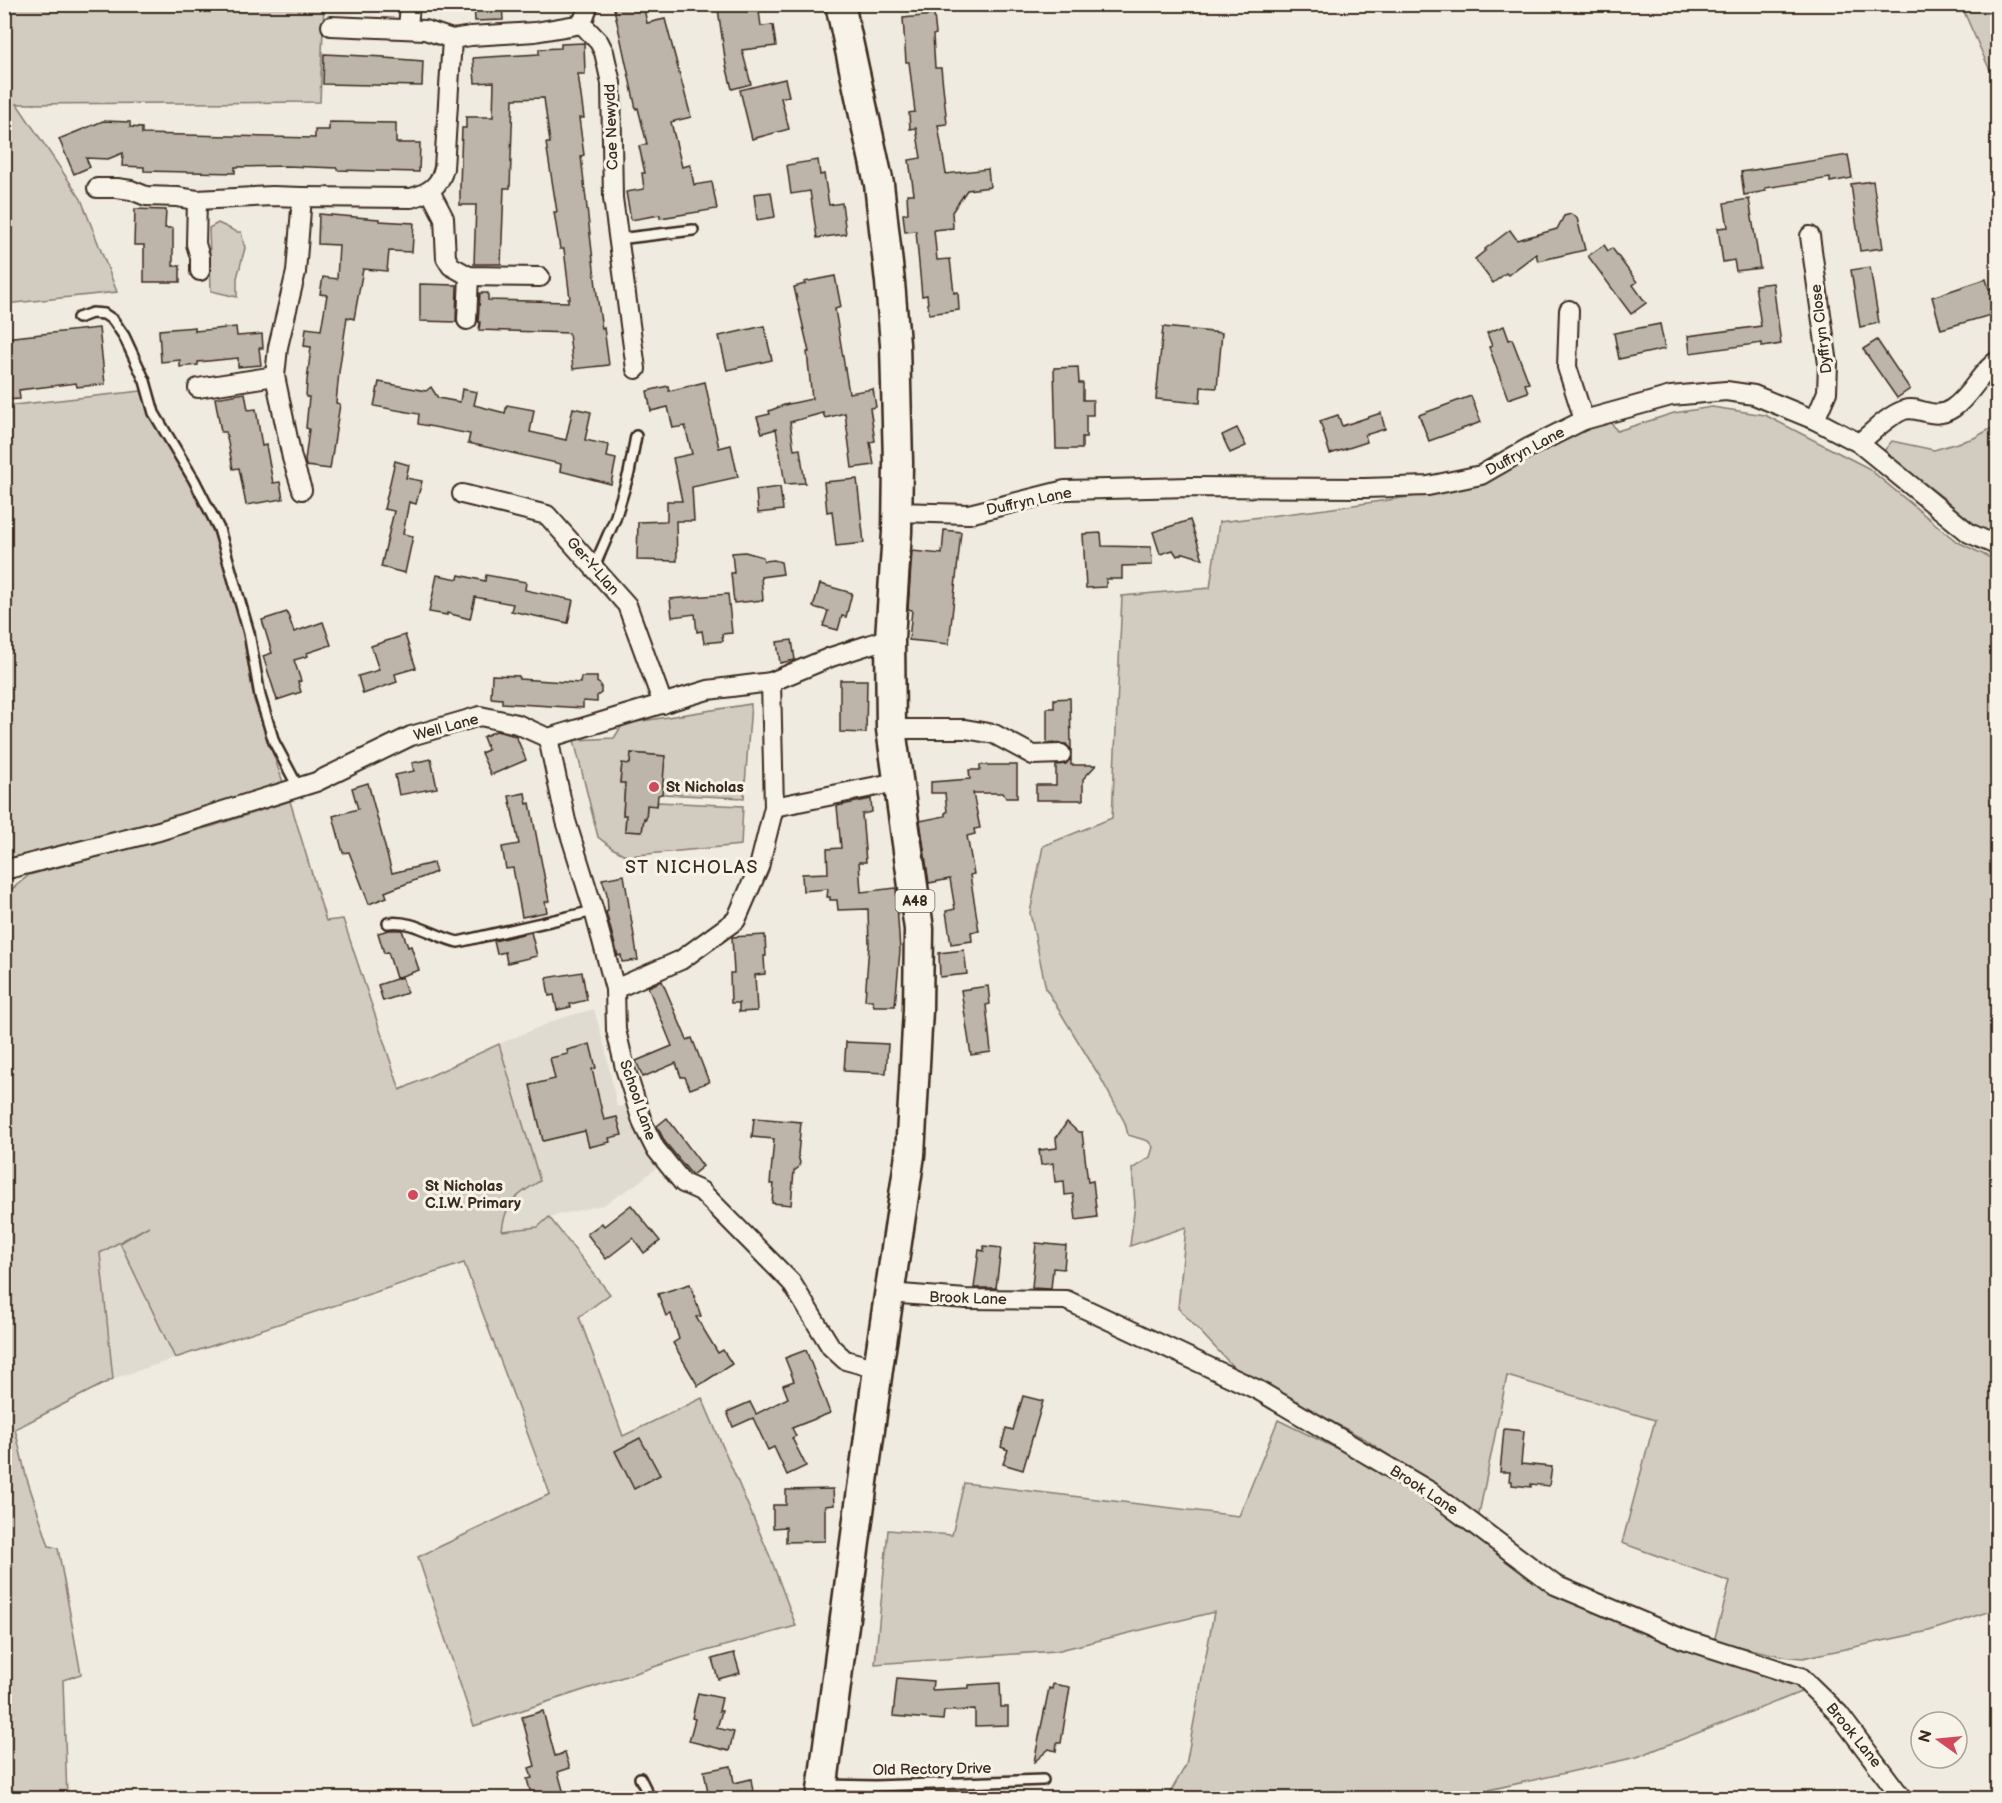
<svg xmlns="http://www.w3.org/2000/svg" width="2002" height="1803" font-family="'Balsamiq Sans',sans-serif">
  <rect width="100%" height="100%" fill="#efebe0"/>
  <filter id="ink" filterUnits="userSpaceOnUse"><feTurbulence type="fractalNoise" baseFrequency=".0167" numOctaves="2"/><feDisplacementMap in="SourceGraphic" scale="12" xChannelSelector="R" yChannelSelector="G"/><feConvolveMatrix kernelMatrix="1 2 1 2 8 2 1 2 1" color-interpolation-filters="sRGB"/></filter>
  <g filter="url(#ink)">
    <!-- built -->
    <path fill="#e0dbd0" d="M594 1009 606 1052 617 1107 628 1105 656 1168 635 1185 603 1205 549 1217 538 1227 522 1230 464 1263 113 1379 100 1252 400 1090 499 1044 561 1018Z"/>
    <!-- green -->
    <g fill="#d1cbc0" stroke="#867a6f" stroke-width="1.5">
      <path d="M4 5H324L320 102 17 104 81 199 117 292 5 304Z"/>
      <path d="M1961 5H1997V82L1988 66Z"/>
      <path d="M218 223 237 232H241L245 248 237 278V297L211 291 209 228Z"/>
      <path d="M141 391 153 421 192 486 214 534 241 621 254 700 283 782 151 824 5 864V406Z"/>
      <path d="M1712 407 1765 415 1868 468 1956 541 1997 561V1609L1929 1631 1803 1658 1781 1656 1714 1641 1730 1582 1622 1543 1655 1420 1507 1376 1478 1519 1365 1439 1239 1373 1178 1308 1186 1227 1130 1246 1135 1204 1132 1169 1150 1157 1153 1147 1148 1141 1128 1135 1125 1123 1100 1077 1046 989 1030 913 1043 846 1112 818 1122 596 1210 588 1219 522 1326 509 1436 493 1486 482 1595 422 1609 419 1617 431 1674 413Z"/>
      <path d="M1997 425V538C1980 531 1970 521 1956 509 1934 488 1906 471 1882 453L1892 441 1934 450 1974 438Z"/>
      <path d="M751 704 744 798 662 794 664 756 631 753 630 764H622L620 782 625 783 623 815H626L625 831 642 832 644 818H646L647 805H657L658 802 743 806 741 845 627 856 612 848 598 837 574 740 614 738 623 724Z"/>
      <path d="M290 801 326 921 343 919 400 1090 499 1044 540 1181C517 1195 505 1202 502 1231L538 1227 549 1217 610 1294 579 1317 623 1436 702 1398 771 1559 796 1626 681 1658 474 1726 418 1557 550 1494 464 1263 175 1358 120 1243 149 1226 100 1253 113 1379 15 1429 26 1476 49 1546 58 1548 81 1674 63 1680 67 1798H5V885L12 889 29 875 213 826Z"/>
      <path d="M1278 1420 1404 1481 1551 1589 1775 1675 1806 1690 1637 1757 1475 1793 1469 1798H1167L1186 1765 1214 1612 1056 1651 875 1664 888 1530 952 1535 964 1483 1239 1516Z"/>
    </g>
    <!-- building -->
    <g fill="#bdb5aa" stroke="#3b2a1e" stroke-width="1.5">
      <path d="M474 4H502L503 20 475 21Z"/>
      <path d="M613 4H643L647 23 665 19 691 117 671 122 682 167 690 165 694 185 712 182 717 209 660 218V215L631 220 626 192 644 189 642 173H645L639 146 647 144 638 108 636 109Z"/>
      <path d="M721 4H758L761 26 773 25 776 46 742 50 751 84 732 89 726 65 718 9H722Z"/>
      <path d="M934 15 936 34 933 35 935 68H941L947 124 938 125 946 174 988 169 990 187 967 190 952 212 953 228 934 230 937 260 950 259 954 293 958 292 959 310 929 314 927 295 922 296 916 231 905 232 903 214 908 213 907 194H914L909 160 921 158 916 128 910 129 909 113 915 112 909 62H906L903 18Z"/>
      <path d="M584 43 585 74H578L584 118H579L584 155 581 156 597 295 602 329 604 328 609 365 573 369 569 333 479 330 480 322H478L480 293H488V300L568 302V299H570L564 249H560L554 212H557L546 143H550L544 98 513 99 510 188H504L501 264H474L476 205H460V186L462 128H466V117H493L494 82 475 83 473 58 539 54V49L561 48V44Z"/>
      <path d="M324 54 385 57V58L423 61 422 86 323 84Z"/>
      <path d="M785 79 789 96 781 98 789 129 752 139 740 90Z"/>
      <path d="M103 121 130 122V127L142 128V134L315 138V130H329V122L396 123V143H420L419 172 337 170V168L287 166 235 167V173L144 171V167L122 166 123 153 108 159 86 158 90 167 74 174 59 139Z"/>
      <path d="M1848 155 1852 178 1830 182V178L1765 188 1766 191 1744 195 1741 172Z"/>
      <path d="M818 160 820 175 824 174 829 205 842 203 846 234 817 238 810 191 791 194 787 165Z"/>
      <path d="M1873 181 1883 248 1860 251 1851 184Z"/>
      <path d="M771 192 775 217 757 220 754 194Z"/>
      <path d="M1749 199 1760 268 1736 271 1734 260 1723 262 1718 228 1728 227 1724 203Z"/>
      <path d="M135 209 166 210 165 228H173V266H180V282H144V245H134Z"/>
      <path d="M319 214 379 219V221L414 223 412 252 389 251 387 271 363 269 354 319 347 317 339 372 336 403 340 404 330 469 306 466 305 461 309 429 306 428 309 397H306L307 381 311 347 304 346 306 328 321 330 327 295 320 294 323 277 337 279 339 245 318 244Z"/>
      <path d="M1571 214 1577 218 1585 250 1538 261 1536 254 1508 275 1506 273 1493 283 1475 259 1486 250 1485 249 1510 230 1517 240 1557 229 1564 216Z"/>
      <path d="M1604 245 1608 251 1612 248 1637 282 1633 285 1646 303 1631 314 1588 256Z"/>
      <path d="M1870 267 1879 323 1860 327 1851 270Z"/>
      <path d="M835 276 841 307 835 309 849 393 873 389 876 407 870 408 875 441 870 442 874 465 852 468 845 413 825 418 823 413 790 422 794 450 800 449 805 483 785 484 776 429 762 433 757 417 770 414 769 411 784 405 812 399 807 352H809L794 287 805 284 804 282Z"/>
      <path d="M1986 279 1989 289H1991L1992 291 1998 290V313L1941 329 1932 297Z"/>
      <path d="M1773 283 1781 344 1762 347V343L1690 353 1688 336 1761 326 1755 285Z"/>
      <path d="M420 284 457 285 456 322 420 321Z"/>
      <path d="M1660 324 1665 349 1619 359 1614 333Z"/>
      <path d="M764 326 772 360 727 370 719 336Z"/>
      <path d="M1504 326 1509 340 1512 339 1529 383 1525 384 1528 392 1508 399 1489 347 1492 346 1487 333Z"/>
      <path d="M195 327V331L236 327 237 336 262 334 263 348H259L261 365 238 367V358L198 362V365L180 367V360L161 362 159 330Z"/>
      <path d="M1163 327 1222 333 1217 388 1201 387 1200 403 1156 399Z"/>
      <path d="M99 328 105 384 77 387 76 383 19 390 20 399 4 400V338Z"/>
      <path d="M1877 340 1910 389 1897 398 1863 349Z"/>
      <path d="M1078 367 1079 383H1083V400H1093V415H1086V437H1082V449H1056L1054 368Z"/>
      <path d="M379 382 426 391 431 387 438 398 460 402 462 389 477 392 474 405 505 413 507 405 534 410 530 432 566 440 573 408 591 412 585 440 609 445 607 457 616 459 611 484 560 471 561 464 468 443 470 434 418 424 419 414 374 406Z"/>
      <path d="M705 382 719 448 731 445 738 477 692 487 694 521H676L677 561 637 560 638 522 667 521V501H682L673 458 692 454 685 426 673 428 668 407 651 411 647 391 668 386 669 391Z"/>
      <path d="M245 393 248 410 256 409 262 446 266 445 273 483 280 482 283 499 246 505 239 468 233 469 226 432H221L215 398Z"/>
      <path d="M1471 396 1481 422 1429 441 1419 415Z"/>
      <path d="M1381 413 1385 429 1365 435 1367 442 1330 454 1320 421 1338 415 1342 426Z"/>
      <path d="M1237 428 1246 446 1230 453 1222 435Z"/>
      <path d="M395 461 409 465 406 478 422 481 416 504 409 502 403 534 413 536 405 573 381 567 394 511 384 509Z"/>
      <path d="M857 479 864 543 836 546 832 511 827 512 824 482Z"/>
      <path d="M780 487 783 510 758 513 756 490Z"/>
      <path d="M1190 520 1203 559 1184 553 1177 556 1173 550 1160 554 1153 532Z"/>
      <path d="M944 530 961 532 949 644 909 640 912 610 908 609 912 551 942 554Z"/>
      <path d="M1101 533 1102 546 1151 547 1152 565 1122 566V579H1106V587L1086 588 1083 534Z"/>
      <path d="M745 552 763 557 764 561 774 560 781 562 783 574 761 577 763 600 734 603 731 573H734L732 553Z"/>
      <path d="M437 575 458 579 459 575 485 581 486 575 526 582 525 590 573 600 568 623 511 611 513 604 475 597 470 619 447 613V615L429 612Z"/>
      <path d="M820 584 852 593 846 617 842 616 838 630 823 626 828 611 813 607Z"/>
      <path d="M728 594 732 633 722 634 723 641 704 643 702 631 697 632 695 614 672 617 670 599Z"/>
      <path d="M287 612 294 632 323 622 331 645 307 653 308 656 294 660 301 681 298 682 301 692 277 700 263 656 272 653 262 620Z"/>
      <path d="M405 635 416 668 395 674 397 682 363 694 358 676 379 670 371 646Z"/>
      <path d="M792 640 795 660 780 663 777 642Z"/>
      <path d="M492 675 519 676V679L580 683 581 677H597V682L601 685V693L597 696V702L583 701V708L502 703V699L491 698Z"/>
      <path d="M840 680H867L866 733 840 732Z"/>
      <path d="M1070 698 1071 744V750L1066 744 1047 743V708H1054V699Z"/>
      <path d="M496 731 516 736 526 760 491 775 481 753 488 750 483 737Z"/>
      <path d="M631 753 665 756 662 794 658 795 657 806 647 805 646 819 644 818 642 832 625 831 626 815H623L625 783H620L622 763 630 764Z"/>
      <path d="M1071 758V765H1096L1083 779V800H1036V785H1056V765L1066 764Z"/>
      <path d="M431 759 437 788 399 795 395 775 414 771 412 763Z"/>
      <path d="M980 765H1017V798H1006L1003 793H973L980 828 974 829 975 834 967 836 974 874 970 875 979 931 971 932 972 941 951 944 946 911 955 909 950 879 929 883 920 821 945 816V813L947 812 945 793H931V782L970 779 969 770H980Z"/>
      <path d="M368 783 392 873 433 863 436 872 385 892 387 897 369 904 349 852 343 853 333 816 358 809 352 788Z"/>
      <path d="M525 793 527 804 530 803 549 901 545 902 547 912 522 917 513 868 506 869 502 847 519 844 509 796Z"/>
      <path d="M871 799 872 812 862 814 866 862H859L861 892 896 888 900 951 895 1006H874L872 1000H865L869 945 868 909 838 910 837 900H830V897H827L828 889 803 891 802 874 828 873 827 849 841 848 837 806Z"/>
      <path d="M624 875 638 960 622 962 621 955 618 956 606 912 608 911 607 894 602 879Z"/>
      <path d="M389 930H402L408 947 411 946 419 970 396 978 388 952 384 953 378 933Z"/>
      <path d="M531 932 537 956 507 963 505 952 497 954 494 941Z"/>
      <path d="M765 935 766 956H764L765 974 755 975 757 1011 739 1012V1003H731L730 973H734L732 937Z"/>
      <path d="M964 950 967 974 940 977 939 953Z"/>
      <path d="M582 972 587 1000 570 1004 571 1007 557 1010 554 995 549 996 546 978Z"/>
      <path d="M402 977 407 993 383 1001 378 985Z"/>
      <path d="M662 981 687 1040 692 1038 709 1082 690 1089 685 1077H681L676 1063 643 1077 636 1061 672 1046 648 987Z"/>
      <path d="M988 986 990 1004 986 1005 991 1052 971 1055 961 990Z"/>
      <path d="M846 1042 888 1044 886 1073 844 1071Z"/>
      <path d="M590 1044 596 1068 592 1069 604 1120 617 1117 622 1135 609 1138 610 1142 589 1147 585 1131 543 1141 530 1085 555 1079 550 1058 568 1054 567 1050Z"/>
      <path d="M667 1118 703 1166 692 1175 665 1142 657 1126Z"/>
      <path d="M754 1118 801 1122 798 1155 800 1163 798 1168 794 1171 791 1205 772 1203 774 1184H770L774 1139 752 1137Z"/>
      <path d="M1067 1122 1078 1132H1082L1088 1182 1093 1181 1097 1217 1076 1220 1073 1194 1065 1195 1064 1181 1055 1182 1053 1163 1041 1165 1039 1150 1057 1148 1056 1138Z"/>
      <path d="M631 1205 660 1241 644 1253 633 1238 606 1259 587 1234 602 1223 604 1226Z"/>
      <path d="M1036 1243 1066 1246 1064 1269 1053 1268 1051 1289 1032 1288Z"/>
      <path d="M984 1246 1001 1248 996 1288H974L979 1250 984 1251Z"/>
      <path d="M690 1284 701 1316 696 1317 718 1353 723 1350 732 1364 698 1386 673 1343 679 1339 671 1314 666 1316 658 1294Z"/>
      <path d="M806 1350 830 1413 792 1428 796 1436 792 1438 806 1466 787 1475 774 1447 768 1450 753 1418 733 1427 727 1412 750 1402 756 1414 788 1398 783 1385 794 1381 785 1358Z"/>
      <path d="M1023 1396 1043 1401 1023 1470 1003 1464 1008 1450 1001 1447 1006 1428 1013 1430Z"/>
      <path d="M1504 1429 1524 1431 1521 1464 1552 1467 1549 1486 1531 1484V1487L1512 1485V1481H1509L1510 1472H1500Z"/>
      <path d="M640 1438 660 1475 634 1489 615 1451Z"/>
      <path d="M833 1489 834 1505 825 1506V1541L786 1542V1527L773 1528V1505H786V1490Z"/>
      <path d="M734 1653 740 1673 718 1679 712 1659Z"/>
      <path d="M897 1678 933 1681 932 1690 969 1688V1685L1000 1683 1001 1707H1008V1725L975 1726V1710L944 1711 943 1720 893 1716Z"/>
      <path d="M1053 1684 1070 1687 1061 1743H1057L1056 1751 1049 1749 1034 1762 1049 1688 1052 1689Z"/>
      <path d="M698 1693 722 1698 719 1711H722L717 1728 734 1732 729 1751 689 1741 695 1719 692 1718Z"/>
      <path d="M543 1711 555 1756 565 1753 570 1768 558 1772 564 1794 548 1798H532L527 1779 532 1778 529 1768 535 1766 522 1717Z"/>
      <path d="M731 1766 734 1783 751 1779 754 1798H709L704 1771Z"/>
    </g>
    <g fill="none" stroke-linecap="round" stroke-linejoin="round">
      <!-- lane casing -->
      <g stroke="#3b2a1e" stroke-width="14">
        <g id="lane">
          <path d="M618 239 693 230"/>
          <path d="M78 318 92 313 104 314 113 320 124 336 145 381 154 413 194 480 219 529 249 633 260 696 274 742 298 787"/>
          <path d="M594 567 615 519 629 473 636 436"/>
          <path d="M388 923C412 919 435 937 458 942L594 911"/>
          <path d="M640 1778 650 1798"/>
          <path d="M827 1785 875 1786 1043 1780"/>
        </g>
      </g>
      <!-- street casing -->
      <g stroke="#3b2a1e" stroke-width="22">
        <g id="street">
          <path d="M589 4 582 24 599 42 604 52 611 83 613 198 636 369"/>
          <path d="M331 26 425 30 452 39 471 36 535 32 582 24"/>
          <path d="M408 28 410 4"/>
          <path d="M97 188H117L131 190 146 196 177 197 197 200 272 196 302 197"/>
          <path d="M430 191 444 218 446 258 451 266 469 276 540 277"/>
          <path d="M197 200 196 244 200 257V271"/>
          <path d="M1810 236 1828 364 1827 392 1815 420"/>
          <path d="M1569 310 1567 367 1584 420"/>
          <path d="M467 320 469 276"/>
          <path d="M198 388 275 376"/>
          <path d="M1859 443C1872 433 1887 416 1904 410 1920 405 1933 422 1953 408 1971 396 1980 372 1998 360"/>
          <path d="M302 490 292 458 275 376 278 347 296 272 302 197 411 198C429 193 440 186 444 168L452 39"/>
          <path d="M462 494 547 515 627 605 663 704"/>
          <path d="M897 512 969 514 1065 490 1190 487 1365 488 1428 486 1481 475 1528 448 1584 420 1671 396 1726 391 1754 395 1815 420 1859 443 1969 533 1998 546"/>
          <path d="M891 729H965L994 734 1033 755 1061 754"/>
          <path d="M548 738 566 821 594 911 615 989 616 1030 625 1068 643 1124 655 1148 683 1183 701 1191 791 1282 831 1347 845 1360 878 1369"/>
          <path d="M774 807 897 782"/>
          <path d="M4 870 159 831 316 782 411 736 480 716 517 724 548 738 708 690 771 682 831 657 890 638"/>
          <path d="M615 989 681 960 736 920 759 867 774 807 771 682"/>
          <path d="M888 1293 966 1299 1066 1300 1258 1390 1431 1492 1555 1585 1683 1639 1801 1677 1839 1714 1902 1798"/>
        </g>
      </g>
      <!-- primary casing -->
      <g stroke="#3b2a1e" stroke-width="33">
        <path id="primary" d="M821 1798 878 1369 910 1155 918 1010 919 929 891 729 890 638 897 532 898 463 895 344 890 282 879 184 840 4"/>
      </g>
      <!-- lane -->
      <use href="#lane" stroke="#f7f3e8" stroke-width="9"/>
      <!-- street -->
      <use href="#street" stroke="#f7f3e8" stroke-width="18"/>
      <!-- primary -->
      <use href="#primary" stroke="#f7f3e8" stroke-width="28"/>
    </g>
  </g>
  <!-- markers -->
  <g fill="#d1495b" stroke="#f7f3e8" stroke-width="2">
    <circle cx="654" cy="787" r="6"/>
    <circle cx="413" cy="1195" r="6"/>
  </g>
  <g text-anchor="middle" stroke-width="6" stroke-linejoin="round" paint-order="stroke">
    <!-- shield labels -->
    <rect fill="#f7f3e8" stroke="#73665b" stroke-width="1.5" x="895.5" y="890" width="39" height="22" rx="4.5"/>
    <g font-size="14" font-weight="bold" fill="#3b2a1e">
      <text x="915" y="906">A48</text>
    </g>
    <!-- street labels -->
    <g font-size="15" fill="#3b2a1e" stroke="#f7f3e8">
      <text transform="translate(611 127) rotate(-92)" y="5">Cae Newydd</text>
      <text transform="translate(1821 329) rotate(-97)" y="5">Dyffryn Close</text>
      <text transform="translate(1525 451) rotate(-28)" y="5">Duffryn Lane</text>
      <text transform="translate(1029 501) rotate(-12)" y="5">Duffryn Lane</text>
      <text transform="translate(593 566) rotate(49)" y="5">Ger-Y-Llan</text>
      <text transform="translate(446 727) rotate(-15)" y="5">Well Lane</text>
      <text transform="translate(638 1100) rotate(71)" y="5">School Lane</text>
      <text transform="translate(968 1298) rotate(2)" y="5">Brook Lane</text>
      <text transform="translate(1424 1490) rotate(33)" y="5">Brook Lane</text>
      <text transform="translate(1854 1735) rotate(51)" y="5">Brook Lane</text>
      <text transform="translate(932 1769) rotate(-1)" y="5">Old Rectory Drive</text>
    </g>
    <!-- poi labels -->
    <g font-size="15" font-weight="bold" fill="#3b2a1e" stroke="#f7f3e8" text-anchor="start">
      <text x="666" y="792">St Nicholas</text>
      <text x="425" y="1191">St Nicholas<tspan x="425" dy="17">C.I.W. Primary</tspan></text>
    </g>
    <!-- quarter labels -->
    <g font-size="18" letter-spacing="1.5" fill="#3b2a1e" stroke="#f7f3e8">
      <text x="692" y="873">ST NICHOLAS</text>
    </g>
  </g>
  <!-- margin -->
  <rect width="2002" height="1803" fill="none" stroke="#f7f3e8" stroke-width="24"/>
  <rect x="12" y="12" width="1978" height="1779" fill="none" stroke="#3b2a1e" stroke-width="2" filter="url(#ink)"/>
  <!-- north arrow -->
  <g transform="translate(1939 1740) rotate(285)"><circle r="28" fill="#f7f3e8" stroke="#aca397" stroke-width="1.5"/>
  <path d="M0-4.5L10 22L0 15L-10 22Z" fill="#d1495b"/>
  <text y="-9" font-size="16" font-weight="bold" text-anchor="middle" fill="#3b2a1e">N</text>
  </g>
</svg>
